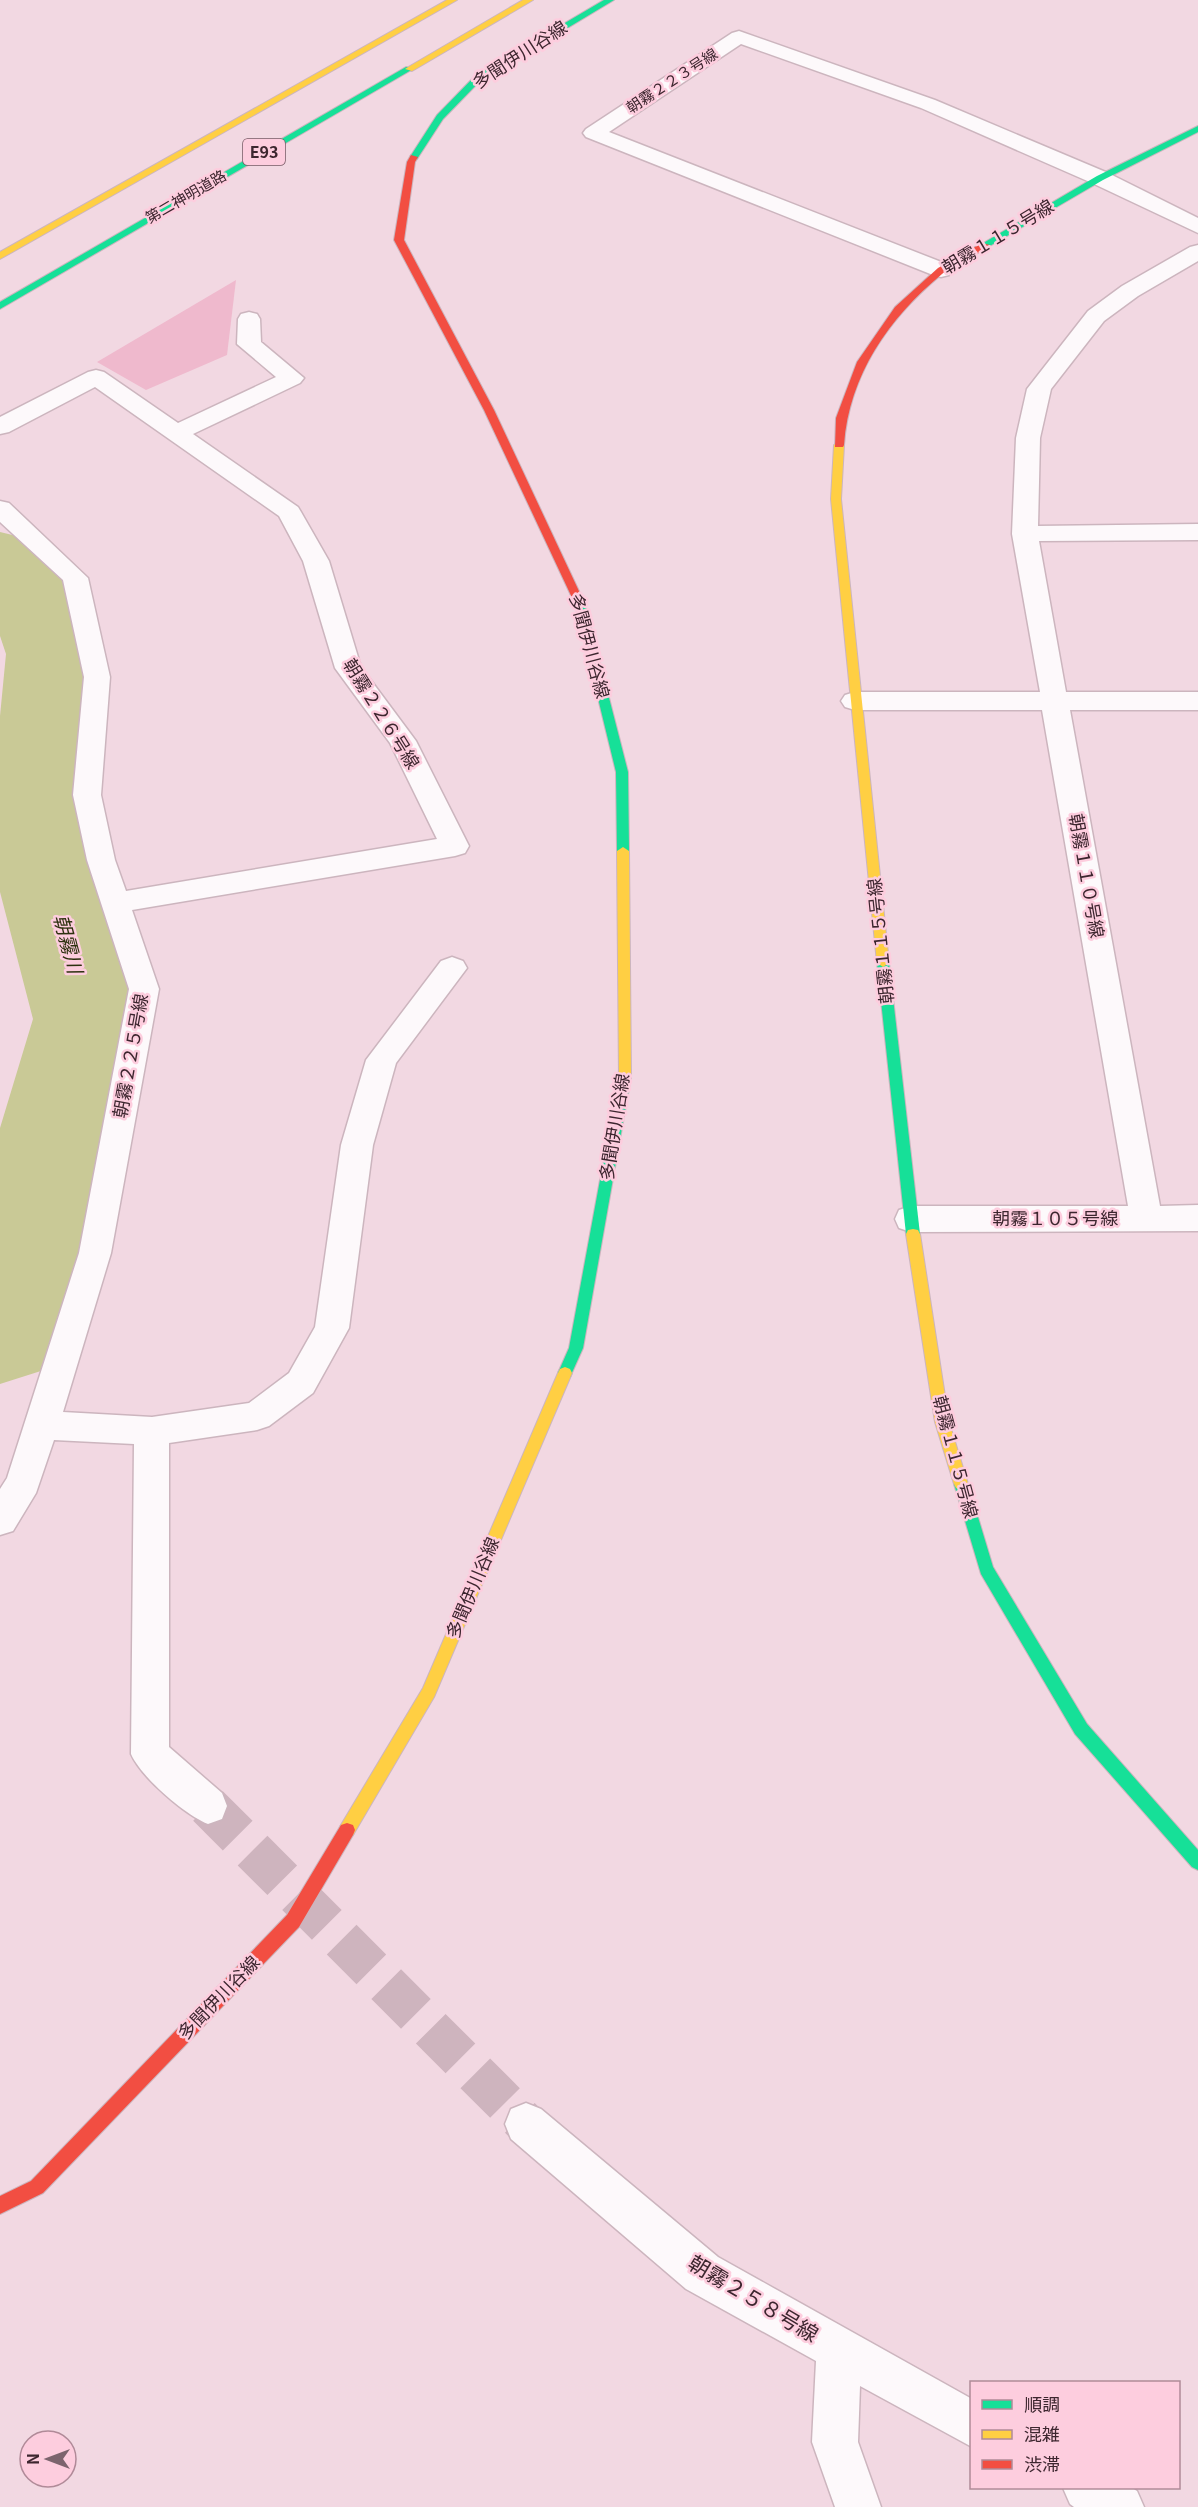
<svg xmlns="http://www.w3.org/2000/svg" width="1198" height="2507" font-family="Georgia,'Noto Sans JP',serif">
  <rect width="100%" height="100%" fill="#f2d8e2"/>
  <!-- green -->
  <path fill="#efb9cd" d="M236 280 227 355 146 390 97 362Z"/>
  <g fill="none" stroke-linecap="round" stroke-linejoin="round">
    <!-- river -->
    <path fill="#c9c996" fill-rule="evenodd" d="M0 532 33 540 67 574 81 594 102 654 92 845 143 1019 62 1335 44 1370 0 1384V1128L33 1019 0 892V716L6 654 0 636Z"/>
    <!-- street-tunnel -->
    <path stroke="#ceb4be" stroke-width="42" stroke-dasharray="42 21" stroke-linecap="butt" d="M208 1806 526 2124"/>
    <!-- street casing -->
    <g stroke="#ccb5be" stroke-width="3">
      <g id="street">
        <path d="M739 31 935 100 1108 173 1198 218V233L1092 183 921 108 741 44 609 132 949 265 952 270 949 275 941 277 933 275 586 137 583 133 586 129 732 33Z"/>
        <path d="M1198 245V261L1138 296 1104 321 1051 389 1040 438 1038 526 1198 524V540L1039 541 1066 692H1198V710H1070L1160 1206 1198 1205V1231L911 1232 899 1228 895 1219 899 1210 911 1206H1128L1042 710H855L845 707 841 701 845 695 855 692H1040L1012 534 1016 438 1027 389 1088 311 1122 286 1190 247Z"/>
        <path d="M249 312 257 314 260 319 261 342 304 378 300 383 193 434 298 507 301 512 329 561 361 667 416 741 469 846 465 853 455 856 132 910 159 989 111 1253 63 1412 152 1417 249 1403 289 1373 315 1327 341 1145 366 1060 441 961 452 957 463 961 467 968 396 1063 373 1145 349 1328 313 1393 269 1426 257 1430 169 1443V1747L222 1793 227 1806 222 1819 208 1824C185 1815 141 1777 131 1754L134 1444 54 1440 36 1493 13 1531 0 1535V1489L7 1478 79 1253 129 989 87 860 73 795 84 677 63 580 0 522V501L9 503 88 578 110 677 101 795 115 860 126 891 437 839 390 743 335 668 303 561 279 516 95 387 9 432 0 434V417L88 372 96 370 104 372 178 423 276 377 237 344 238 319 241 314Z"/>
        <path d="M526 2103 541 2109 718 2257 972 2399V2447L860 2386 858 2442 881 2507H835L812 2442 816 2361 686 2289 511 2139 505 2124 511 2109Z"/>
        <path d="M1063 2488H1132L1137 2491 1144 2507H1074L1070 2504Z"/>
      </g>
    </g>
    <!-- fast casing -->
    <g stroke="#ccb5be" stroke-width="2">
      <g id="fast">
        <path d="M604 0H614L481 80 443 119 417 159H411L410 157 437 115 475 76Z"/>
        <path d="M406 67 413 69 0 309V302Z"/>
        <path d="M1198 126V132L1103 180 988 247 980 245 1097 176Z"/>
        <path d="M580 601 585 604 628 772 629 851 623 855 617 851 616 772 575 604Z"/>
        <path d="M883 959 889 963 920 1234 918 1238H908L906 1234 877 963Z"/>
        <path d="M625 1072 631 1077 583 1348 570 1377H560L558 1373 569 1348 619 1077Z"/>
        <path d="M961 1478 966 1480 968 1484 993 1567 1087 1724 1198 1850V1870L1192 1867 1075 1734 981 1574 954 1484 956 1480Z"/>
      </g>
    </g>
    <!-- slow casing -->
    <g stroke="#ccb5be" stroke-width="2">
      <g id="slow">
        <path d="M447 0H457L0 259V252Z"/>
        <path d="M523 0H533L412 71 405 69Z"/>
        <path d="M839 442 844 445 841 499 889 963 883 967 877 963 831 499 834 445Z"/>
        <path d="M623 847 629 851 631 1077 625 1082 619 1077 617 851Z"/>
        <path d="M913 1229 918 1230 920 1234 949 1422 968 1484 966 1488 961 1490 956 1488 954 1484 935 1422 906 1234 908 1230Z"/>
        <path d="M565 1367 570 1369 572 1373 434 1697 353 1835 347 1837 341 1835 339 1830 341 1825 423 1688 558 1373 560 1369Z"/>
      </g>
    </g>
    <!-- jam casing -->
    <g stroke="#ccb5be" stroke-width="2">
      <g id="jam">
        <path d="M411 155 418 157 415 162 404 240 494 410 585 604 584 606 580 607 575 604 484 410 394 240 407 162Z"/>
        <path d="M982 243 990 245C976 257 956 262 942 274 889 318 849 375 844 445L843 447H835L836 418 857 362 895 307 938 268Z"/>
        <path d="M347 1823 353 1825 355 1830 353 1835 299 1927 43 2193 0 2214V2196L31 2181 287 1915 341 1825Z"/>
      </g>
    </g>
    <!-- street -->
    <use href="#street" fill="#fdf9fb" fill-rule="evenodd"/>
    <!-- fast -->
    <use href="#fast" fill="#16e098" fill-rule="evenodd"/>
    <!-- slow -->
    <use href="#slow" fill="#ffcf43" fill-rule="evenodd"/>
    <!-- jam -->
    <use href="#jam" fill="#f24e42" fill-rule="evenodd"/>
  </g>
  <g text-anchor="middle" stroke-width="5" stroke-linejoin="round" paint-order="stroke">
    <!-- far-street labels -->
    <g font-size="15" fill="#3d262f" stroke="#fdcdde">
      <text transform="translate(672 81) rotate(-33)" y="5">朝霧２２３号線</text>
      <text transform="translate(186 197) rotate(-30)" y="5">第二神明道路</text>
    </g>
    <!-- shield labels -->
    <rect fill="#fdcdde" stroke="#775864" stroke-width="1.5" x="243" y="139" width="42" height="26" rx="4.5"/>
    <g font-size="16" font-weight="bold" fill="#3d262f">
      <text x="264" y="158">E93</text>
    </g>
    <!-- street labels -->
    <g font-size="18" fill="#3d262f" stroke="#fdcdde">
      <text transform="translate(520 55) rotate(-33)" y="6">多聞伊川谷線</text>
      <text transform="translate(998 237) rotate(-31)" y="6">朝霧１１５号線</text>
      <text transform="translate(589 646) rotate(75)" y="6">多聞伊川谷線</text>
      <text transform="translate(381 714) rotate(58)" y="6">朝霧２２６号線</text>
      <text transform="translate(1086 876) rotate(80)" y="6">朝霧１１０号線</text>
      <text transform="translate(881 941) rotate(-96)" y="6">朝霧１１５号線</text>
      <text transform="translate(131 1056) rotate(-80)" y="6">朝霧２２５号線</text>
      <text transform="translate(615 1127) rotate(-81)" y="6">多聞伊川谷線</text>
      <text x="1055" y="1225">朝霧１０５号線</text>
      <text transform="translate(955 1457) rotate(75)" y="6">朝霧１１５号線</text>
      <text transform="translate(473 1588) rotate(-67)" y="6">多聞伊川谷線</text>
      <text transform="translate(219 1998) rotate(-46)" y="6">多聞伊川谷線</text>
    </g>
    <!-- water labels -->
    <g font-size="20" font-style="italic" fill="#2d310f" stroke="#fdcdde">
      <text transform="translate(68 944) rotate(75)" y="7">朝霧川</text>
    </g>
    <!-- near-street labels -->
    <g font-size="21" fill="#3d262f" stroke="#fdcdde">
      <text transform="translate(753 2299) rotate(31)" y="7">朝霧２５８号線</text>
    </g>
  </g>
  <!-- legend -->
  <rect x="970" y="2381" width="210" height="108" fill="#fdcdde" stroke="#b08a98" stroke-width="1.5"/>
  <rect x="982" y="2400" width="30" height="9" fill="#16e098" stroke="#b08a98" stroke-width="1.5"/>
  <text x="1024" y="2411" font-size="18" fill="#3d262f">順調</text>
  <rect x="982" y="2430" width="30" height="9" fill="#ffcf43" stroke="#b08a98" stroke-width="1.5"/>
  <text x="1024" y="2441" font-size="18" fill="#3d262f">混雑</text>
  <rect x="982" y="2460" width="30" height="9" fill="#f24e42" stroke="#b08a98" stroke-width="1.5"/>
  <text x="1024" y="2471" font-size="18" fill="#3d262f">渋滞</text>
  <!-- north arrow -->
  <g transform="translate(48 2459) rotate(270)"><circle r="28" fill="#fdcdde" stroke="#b08a98" stroke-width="1.5"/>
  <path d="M0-4.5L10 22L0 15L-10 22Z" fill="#7c646e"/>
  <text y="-9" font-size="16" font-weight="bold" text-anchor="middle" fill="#3d262f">N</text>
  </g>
</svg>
